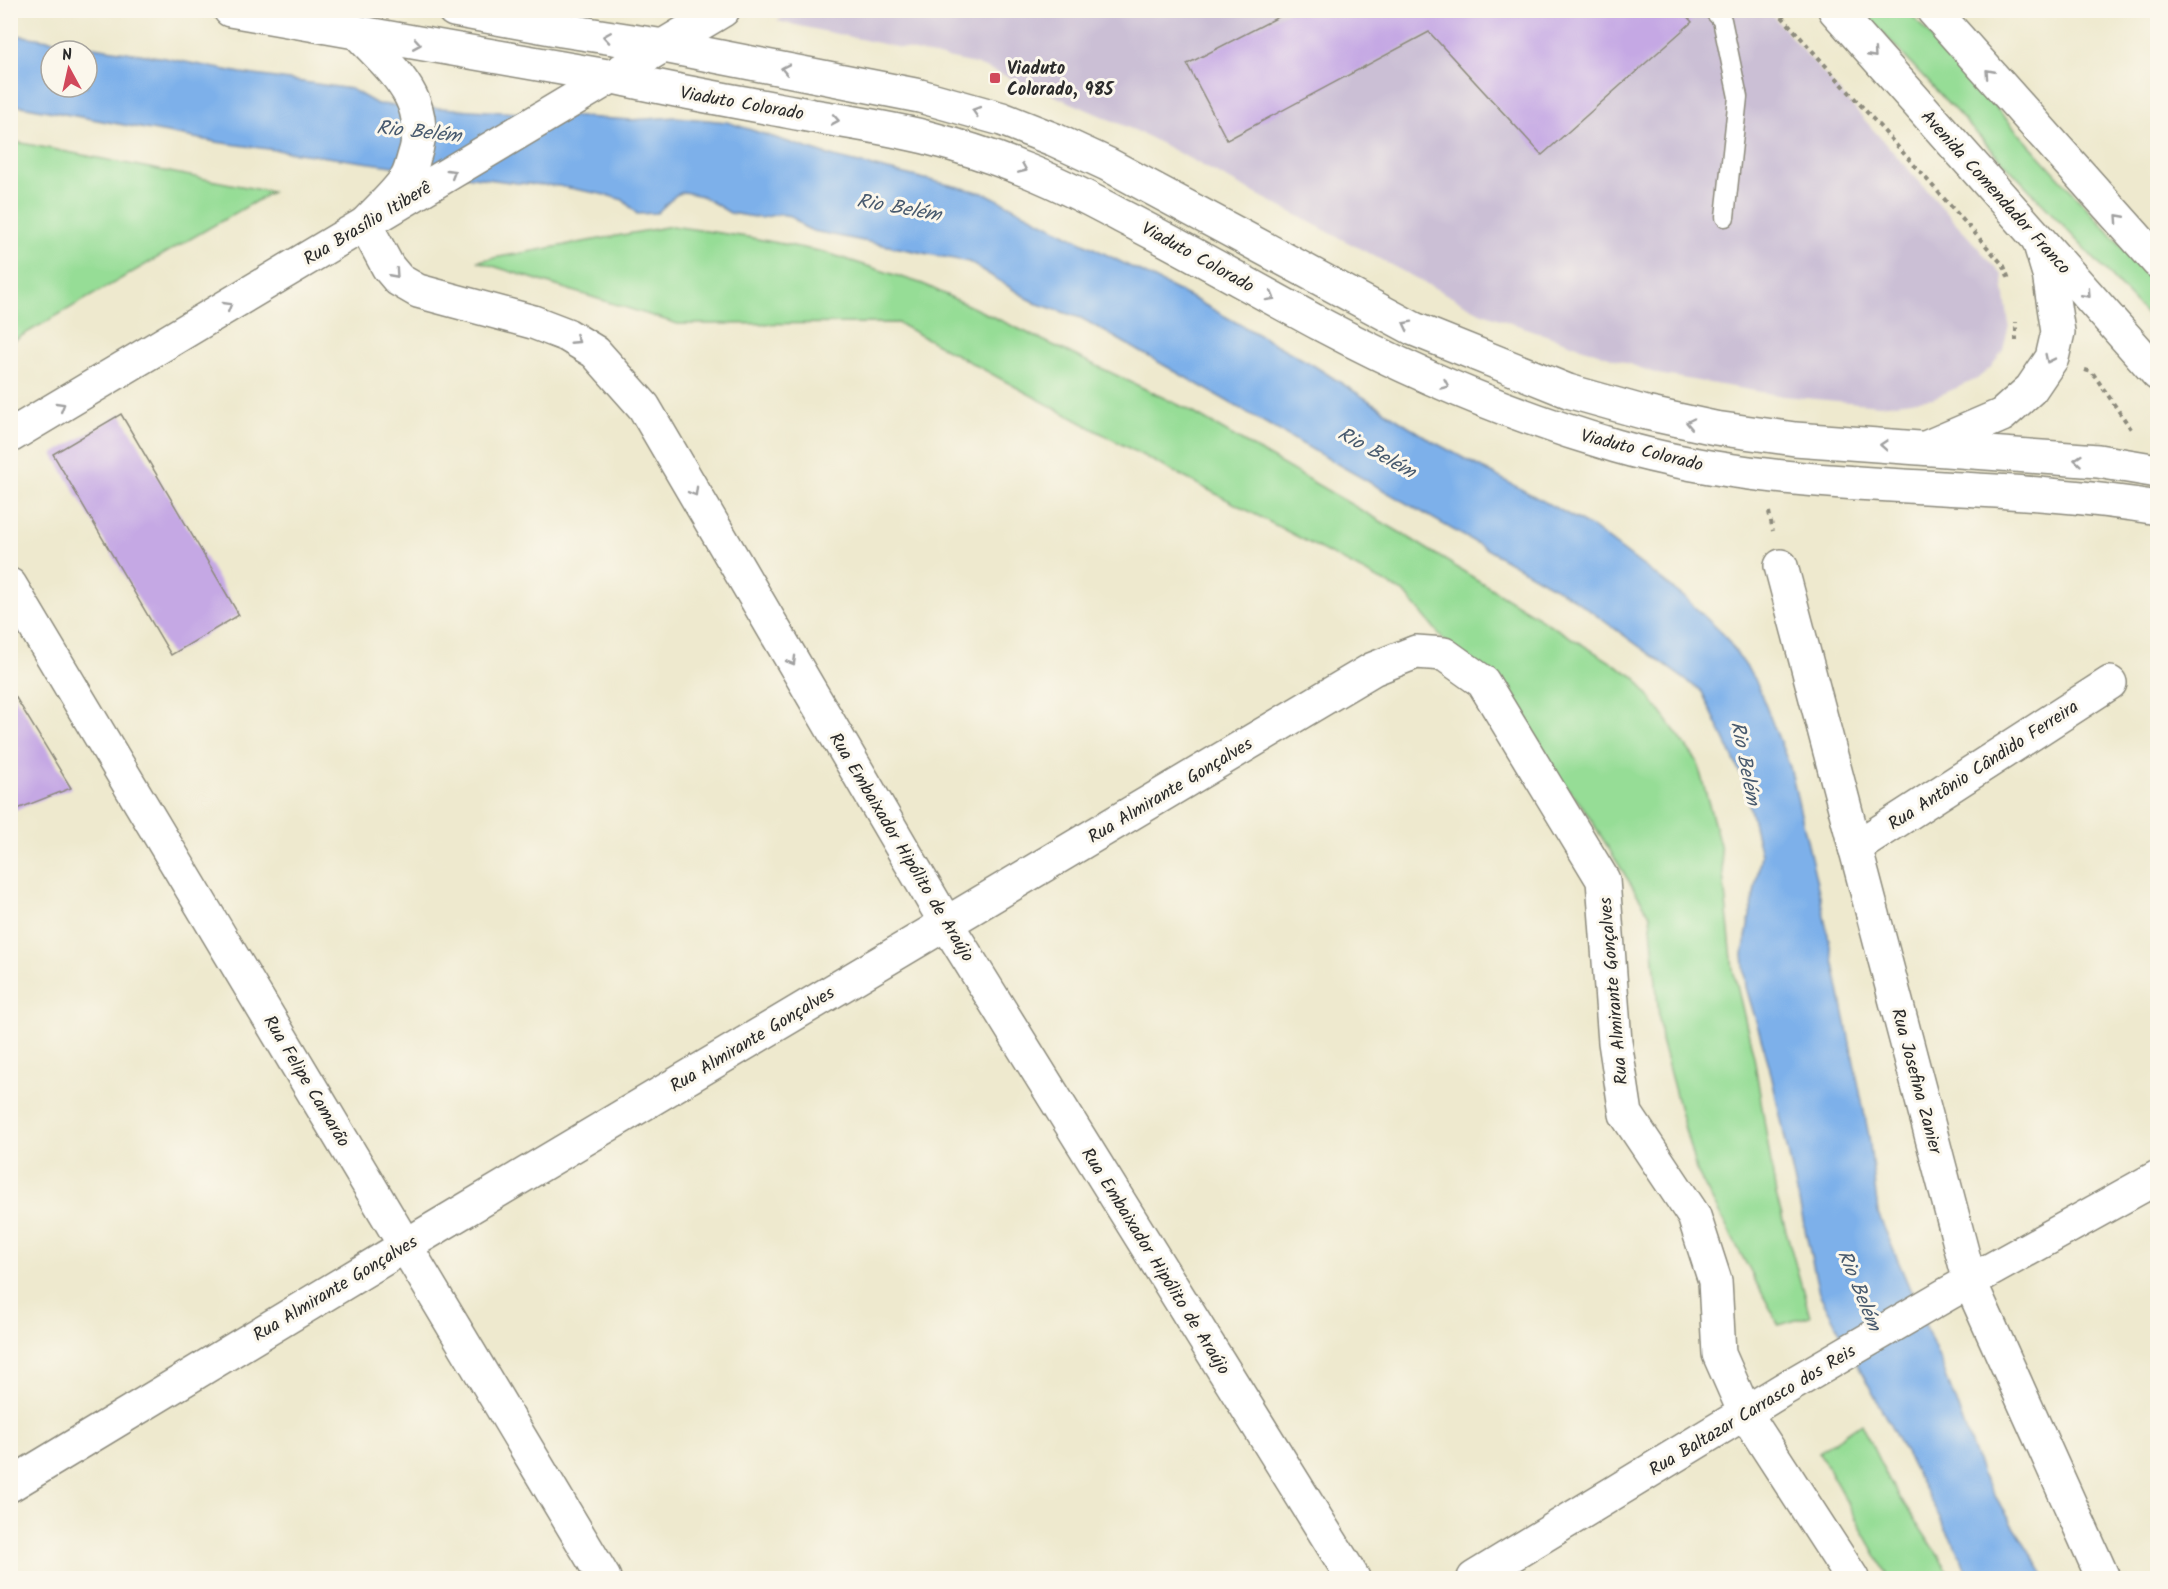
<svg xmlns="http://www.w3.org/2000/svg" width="2168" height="1589" font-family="Kalam,sans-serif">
  <rect width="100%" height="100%" fill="#fbf7ec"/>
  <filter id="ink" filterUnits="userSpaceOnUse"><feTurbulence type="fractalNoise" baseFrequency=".0167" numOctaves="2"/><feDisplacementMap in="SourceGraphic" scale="12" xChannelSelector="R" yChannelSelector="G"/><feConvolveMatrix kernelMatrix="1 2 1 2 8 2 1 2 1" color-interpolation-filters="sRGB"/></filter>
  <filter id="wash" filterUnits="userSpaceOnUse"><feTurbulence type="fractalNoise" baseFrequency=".008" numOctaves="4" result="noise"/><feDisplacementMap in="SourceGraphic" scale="24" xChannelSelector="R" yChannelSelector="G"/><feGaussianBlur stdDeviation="1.35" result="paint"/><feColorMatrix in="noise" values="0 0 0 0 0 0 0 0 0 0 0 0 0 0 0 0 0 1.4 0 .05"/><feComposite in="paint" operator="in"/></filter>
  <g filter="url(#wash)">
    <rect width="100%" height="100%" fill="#eee9ce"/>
    <!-- industrial -->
    <path fill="#cbbfd5" d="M795 10 1768 11 2002 275 2009 325 2003 350 1991 367 1977 379 1933 398 1880 405 1784 396 1658 374 1480 312 1141 133 1034 87 975 64 777 21Z"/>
    <!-- green -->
    <g fill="#96dd96" stroke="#608460" stroke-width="1.5">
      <path d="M1862 11H1908L2157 285V326Z"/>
      <path d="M10 141H11L272 192 11 342Z"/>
      <path d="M672 226 747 237 824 252 923 284 1053 345 1187 409 1406 536 1635 677 1697 761 1720 845 1733 969 1754 1057 1776 1195 1810 1316 1779 1325 1696 1170 1661 1040 1650 915 1583 807 1405 593 1119 443 898 323 678 324 477 261Z"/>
      <path d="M1861 1423 1889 1481 1953 1578H1889L1819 1452Z"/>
    </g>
    <!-- water -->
    <path fill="#7db0ea" stroke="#546e8a" stroke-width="1.5" fill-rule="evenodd" d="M10 34 165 58 241 73 351 89 377 104 631 120 676 117 727 122 834 157 987 194 1192 298 1313 365 1432 441 1593 528 1684 597 1724 635 1755 679 1790 767 1820 896 1869 1136 1878 1213 1944 1370 1982 1475 2046 1578H1968L1961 1557 1819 1293 1769 1065 1746 987 1743 954 1761 855 1743 779 1702 692 1571 597 1081 318 1035 303 969 262 813 231 804 227 791 216 779 214 761 218 730 213 702 196 684 192 676 195 657 213 637 214 623 200 606 195 559 186 517 183 216 142 11 104ZM51 51H87V87H51Z"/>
    <g id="blocks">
      <!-- building -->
      <g fill="#c5a8e4">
        <path d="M1292 10H1681L1692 22 1542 155 1429 32 1227 140 1187 64Z"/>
        <path d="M121 414 239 615 171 655 53 454Z"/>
        <path d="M10 688 71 788 10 812Z"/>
      </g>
    </g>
  </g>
  <g filter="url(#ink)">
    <use href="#blocks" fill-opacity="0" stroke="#8c8a7c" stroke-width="1.5"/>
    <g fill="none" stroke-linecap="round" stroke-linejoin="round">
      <!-- lane casing -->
      <g stroke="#8c8a7c" stroke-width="21">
        <path id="lane" d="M1713 10 1722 20 1738 97 1725 217"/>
      </g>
      <!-- street casing -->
      <g stroke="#8c8a7c" stroke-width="36">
        <g id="street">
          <path d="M365 224 388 267 399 280 418 291 533 322 567 335 595 352 644 407 946 923 1353 1578"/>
          <path d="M1781 566 1970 1282 2103 1578"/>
          <path d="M10 585 604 1578"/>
          <path d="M1855 848 2110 683"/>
          <path d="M10 1485 405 1246 1373 669 1416 652 1444 654 1483 682 1603 880 1615 1042 1626 1114 1694 1216 1715 1281 1719 1354 1745 1413 1852 1578"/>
          <path d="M1474 1578 1784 1389 1949 1293 2158 1177"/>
        </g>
      </g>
      <!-- secondary casing -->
      <g stroke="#8c8a7c" stroke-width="36">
        <g id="secondary">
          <path d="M1835 10 2158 374"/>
          <path d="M1933 10 2158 262"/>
          <path d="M10 436 723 10"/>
        </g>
      </g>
      <!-- primary casing -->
      <g stroke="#8c8a7c" stroke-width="36">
        <g id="primary">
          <path d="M230 10 613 77C679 92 746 103 813 116 850 122 888 128 925 137 956 145 988 155 1018 167 1053 180 1088 198 1121 216 1189 251 1255 289 1322 325 1416 375 1513 416 1616 446 1791 497 1978 478 2158 508"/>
          <path d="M454 10 562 30 664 46 920 96 1002 119 1055 140 1107 164 1414 329 1568 391 1646 413 1715 428 1795 439 2098 461 2158 471"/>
          <path d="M359 34C393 71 433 101 414 157 412 164 410 173 406 179 395 195 379 209 365 224"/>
          <path d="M1930 446 2002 415 2031 389 2052 358 2058 332 2049 274 2039 241"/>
        </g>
      </g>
      <!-- path -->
      <g stroke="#8c8a7c" stroke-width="4" stroke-dasharray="4.5 4.5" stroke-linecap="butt">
        <path d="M1776 10 2004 266 2010 282"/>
        <path d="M2016 341V322"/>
        <path d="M2085 370 2092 372 2131 429"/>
        <path d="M1769 512 1773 531"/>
      </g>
      <!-- lane -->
      <use href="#lane" stroke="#fff" stroke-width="18"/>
      <!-- street -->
      <use href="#street" stroke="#fff" stroke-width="33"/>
      <!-- secondary -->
      <use href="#secondary" stroke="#fff" stroke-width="33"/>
      <!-- primary -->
      <use href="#primary" stroke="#fff" stroke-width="33"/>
    </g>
    <!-- one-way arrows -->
    <defs><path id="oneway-chevron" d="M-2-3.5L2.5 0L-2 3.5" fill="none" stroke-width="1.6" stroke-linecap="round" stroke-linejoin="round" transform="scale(1.5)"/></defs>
    <g stroke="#a0a0a0">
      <use href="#oneway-chevron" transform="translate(607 37) rotate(-171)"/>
      <use href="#oneway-chevron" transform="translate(417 44) rotate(10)"/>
      <use href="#oneway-chevron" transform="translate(1873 54) rotate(48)"/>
      <use href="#oneway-chevron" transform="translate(785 69) rotate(-169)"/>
      <use href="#oneway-chevron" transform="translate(1989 73) rotate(-132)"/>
      <use href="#oneway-chevron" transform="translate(976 111) rotate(-163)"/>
      <use href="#oneway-chevron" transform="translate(835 120) rotate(10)"/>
      <use href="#oneway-chevron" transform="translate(1023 169) rotate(23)"/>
      <use href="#oneway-chevron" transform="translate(452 173) rotate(-31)"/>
      <use href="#oneway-chevron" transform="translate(2119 218) rotate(-132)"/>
      <use href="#oneway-chevron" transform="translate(395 274) rotate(48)"/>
      <use href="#oneway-chevron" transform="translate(2087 294) rotate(48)"/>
      <use href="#oneway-chevron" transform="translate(1271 297) rotate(29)"/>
      <use href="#oneway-chevron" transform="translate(228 306) rotate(-31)"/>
      <use href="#oneway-chevron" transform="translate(1407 325) rotate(-153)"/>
      <use href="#oneway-chevron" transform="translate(576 340) rotate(33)"/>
      <use href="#oneway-chevron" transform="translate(2049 359) rotate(116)"/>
      <use href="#oneway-chevron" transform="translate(1445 385) rotate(24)"/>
      <use href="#oneway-chevron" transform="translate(61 406) rotate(-31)"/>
      <use href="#oneway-chevron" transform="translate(1690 423) rotate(-168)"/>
      <use href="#oneway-chevron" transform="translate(1884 445) rotate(-176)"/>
      <use href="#oneway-chevron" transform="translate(2078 460) rotate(-175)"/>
      <use href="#oneway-chevron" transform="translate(694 492) rotate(60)"/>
      <use href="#oneway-chevron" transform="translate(792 661) rotate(60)"/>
    </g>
  </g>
  <!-- markers -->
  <rect fill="#d1495b" stroke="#fbf7ec" stroke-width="2" x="989" y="72" width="12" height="12" rx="3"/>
  <g text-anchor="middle" stroke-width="6" stroke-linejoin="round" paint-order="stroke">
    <!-- poi labels -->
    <g font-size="18" font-weight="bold" fill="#2b2b2b" stroke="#fbf7ec" text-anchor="start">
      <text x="1007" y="74">Viaduto<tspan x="1007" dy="21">Colorado, 985</tspan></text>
    </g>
    <!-- street labels -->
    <g font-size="18" fill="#2b2b2b" stroke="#fbf7ec">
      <text transform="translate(742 103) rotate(10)" y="6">Viaduto Colorado</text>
      <text transform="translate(1996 192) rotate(48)" y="6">Avenida Comendador Franco</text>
      <text transform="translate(367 223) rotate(-31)" y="6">Rua Brasílio Itiberê</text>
      <text transform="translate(1198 257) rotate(29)" y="6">Viaduto Colorado</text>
      <text transform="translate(1642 450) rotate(14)" y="6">Viaduto Colorado</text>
      <text transform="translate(1983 765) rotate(-33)" y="6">Rua Antônio Cândido Ferreira</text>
      <text transform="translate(1170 790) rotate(-31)" y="6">Rua Almirante Gonçalves</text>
      <text transform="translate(902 847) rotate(59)" y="6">Rua Embaixador Hipólito de Araújo</text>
      <text transform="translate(1613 991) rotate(-95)" y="6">Rua Almirante Gonçalves</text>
      <text transform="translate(752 1039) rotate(-31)" y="6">Rua Almirante Gonçalves</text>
      <text transform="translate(307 1081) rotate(59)" y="6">Rua Felipe Camarão</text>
      <text transform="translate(1917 1081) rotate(75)" y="6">Rua Josefina Zanier</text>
      <text transform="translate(1156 1261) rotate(58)" y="6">Rua Embaixador Hipólito de Araújo</text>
      <text transform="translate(335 1288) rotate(-31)" y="6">Rua Almirante Gonçalves</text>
      <text transform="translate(1752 1410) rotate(-31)" y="6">Rua Baltazar Carrasco dos Reis</text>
    </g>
    <!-- water labels -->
    <g font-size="20" font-style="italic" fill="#485a6e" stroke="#fbf7ec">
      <text transform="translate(419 131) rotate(6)" y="7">Rio Belém</text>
      <text transform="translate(899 207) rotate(10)" y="7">Rio Belém</text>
      <text transform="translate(1377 452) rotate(29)" y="7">Rio Belém</text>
      <text transform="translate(1746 763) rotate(79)" y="7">Rio Belém</text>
      <text transform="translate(1860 1290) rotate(68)" y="7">Rio Belém</text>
    </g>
  </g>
  <!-- margin -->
  <rect width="2168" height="1589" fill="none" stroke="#fbf7ec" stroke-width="36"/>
  <!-- north arrow -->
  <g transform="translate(69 69) rotate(352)"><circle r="28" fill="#fbf7ec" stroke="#a8a59f" stroke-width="1.5"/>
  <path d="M0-4.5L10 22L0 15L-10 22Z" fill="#d1495b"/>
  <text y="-9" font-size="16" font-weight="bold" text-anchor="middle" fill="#2b2b2b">N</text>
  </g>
</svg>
